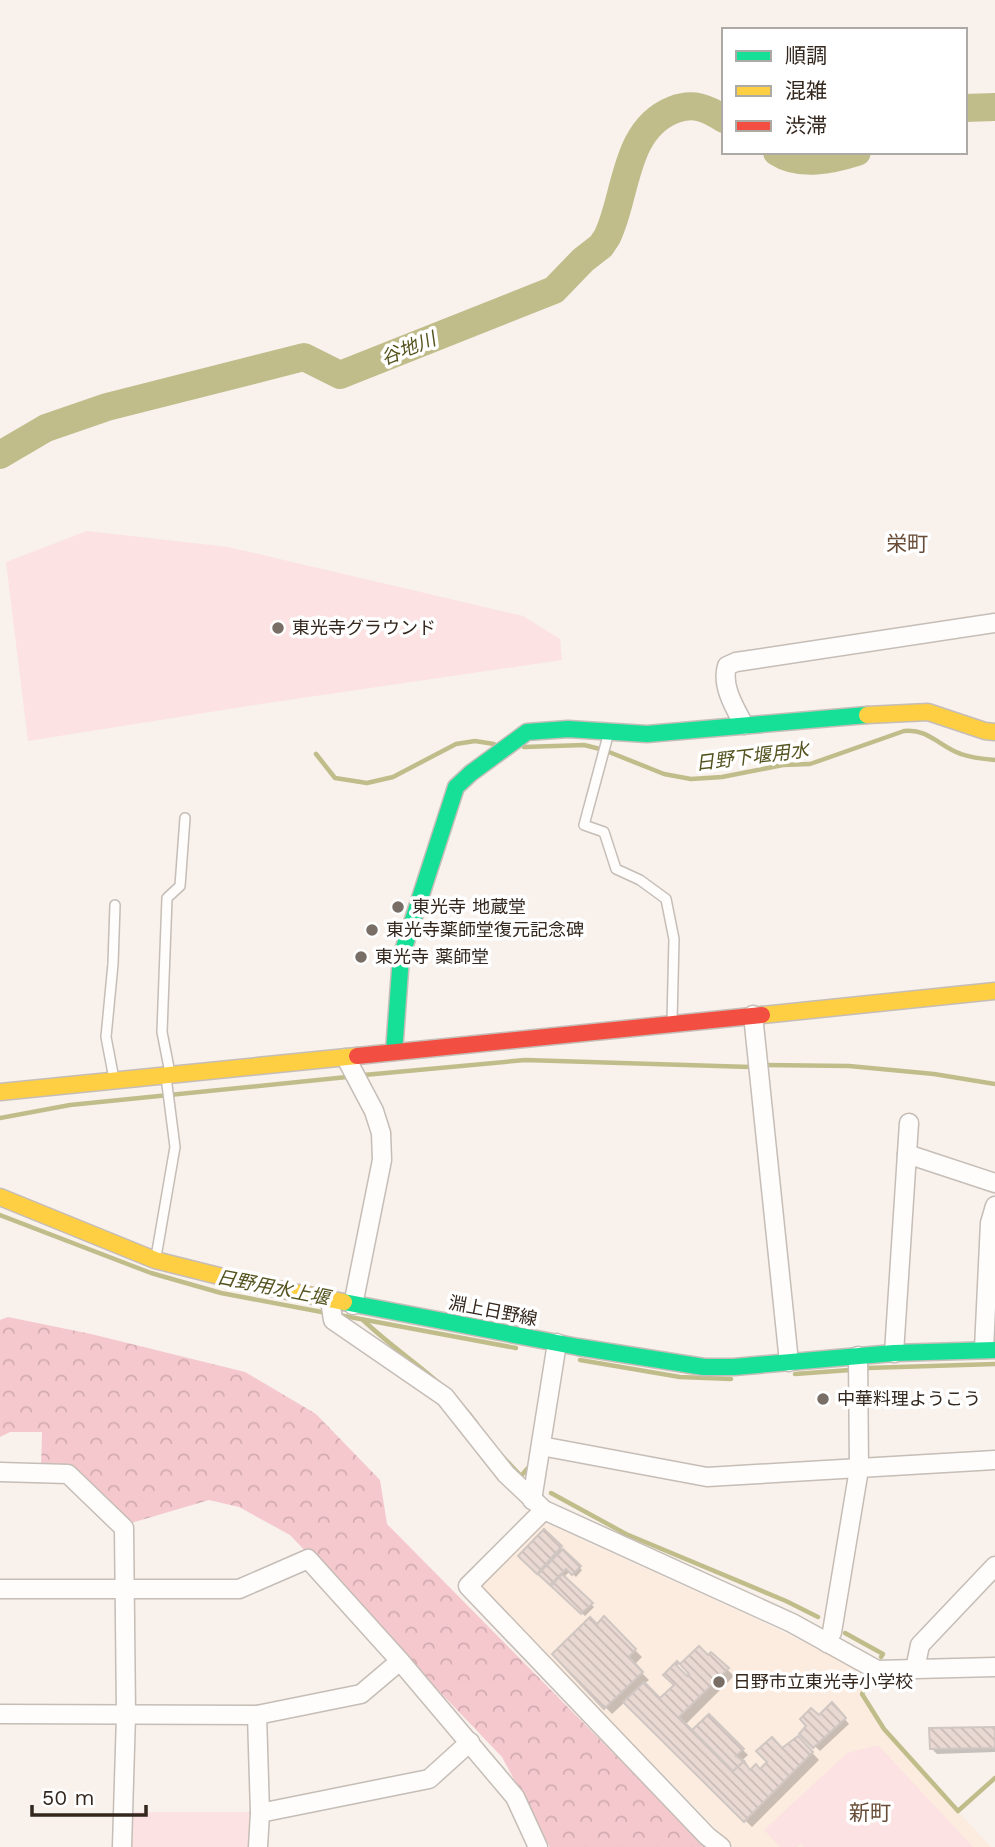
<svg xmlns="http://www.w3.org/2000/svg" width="995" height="1847" font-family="'Work Sans','Noto Sans JP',sans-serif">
  <defs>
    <pattern id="forest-crowns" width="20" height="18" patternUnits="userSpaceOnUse" patternTransform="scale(1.75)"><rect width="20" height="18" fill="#f5c8cd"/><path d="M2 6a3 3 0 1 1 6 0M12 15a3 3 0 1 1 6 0" fill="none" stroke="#d2acb0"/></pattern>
    <pattern id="building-back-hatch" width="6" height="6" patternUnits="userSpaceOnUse" patternTransform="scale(1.75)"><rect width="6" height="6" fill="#ead9d3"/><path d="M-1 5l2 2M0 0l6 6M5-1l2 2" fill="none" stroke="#c9bab5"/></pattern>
  </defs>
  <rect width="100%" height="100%" fill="#f8f1ec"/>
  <!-- built -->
  <path fill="#fcecdf" d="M543 1522 743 1613 812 1646 871 1671 859 1694 884 1731 991 1847H734L553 1661 477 1588Z"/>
  <!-- forest -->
  <path fill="url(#forest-crowns)" d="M8 1317 91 1334 245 1372 316 1414 380 1480 387 1524 706 1847H550L502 1757 290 1535 239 1507 209 1500 131 1523 69 1470 41 1469 42 1432H10L0 1437V1320Z"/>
  <!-- park -->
  <g fill="#fce2e3">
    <path d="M87 531 228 547 523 616 560 639 562 660 248 706 28 741 6 562Z"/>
    <path d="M878 1745 973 1847H804L801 1844 797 1847H780L764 1830 847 1753Z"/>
    <rect x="131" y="1812" width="120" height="35"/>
  </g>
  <!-- shadow -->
  <g fill="#0003">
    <path d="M544 1532 582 1570 576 1577 570 1571 563 1578 594 1607 585 1616 520 1556Z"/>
    <path d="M604 1619 642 1657 634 1665 649 1680 644 1684 660 1701 711 1654 734 1676 685 1725 692 1733 709 1716 748 1755 740 1762 750 1772 760 1771 798 1738 819 1760 752 1827 625 1702 612 1714 554 1654 597 1626Z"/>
    <path d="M837 1710 849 1724 820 1751 802 1734 819 1717Z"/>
    <path d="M995 1729V1752L937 1754 932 1749Z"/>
  </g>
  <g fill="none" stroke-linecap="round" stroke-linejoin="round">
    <!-- stream -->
    <g stroke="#c0bd8b" stroke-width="4.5">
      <path d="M524 747 584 745 604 750 664 774 691 779 722 777 783 765 810 764 904 731C928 728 940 747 961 754 972 758 983 759 995 760"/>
      <path d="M316 754 335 778 367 783 393 777 456 744 475 741 494 744"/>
      <path d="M764 1065 849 1066 934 1074 995 1084"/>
      <path d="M364 1075 525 1060 750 1067"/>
      <path d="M0 1118 70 1105 347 1077"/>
      <path d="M0 1215 151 1273 221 1293 327 1313"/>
      <path d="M339 1315 516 1348"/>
      <path d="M363 1320C403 1358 444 1379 477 1424"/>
      <path d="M580 1360 680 1377 731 1379"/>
      <path d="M867 1368 995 1364"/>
      <path d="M795 1374 850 1370"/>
      <path d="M502 1456 521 1476 527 1469"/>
      <path d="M551 1493 626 1534 786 1601 818 1617"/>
      <path d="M845 1633 883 1654 881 1657"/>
      <path d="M869 1681 862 1694 884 1729 958 1811 995 1778"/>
    </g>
    <!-- river -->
    <g stroke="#c0bd8b" stroke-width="28">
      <path d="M965 108 995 107"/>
      <path d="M777 152C800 167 832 160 857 152"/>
      <path d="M0 455 46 428 107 407 304 357 340 375 554 290 583 260 601 246 607 237C627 197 623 130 673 110 693 102 707 108 724 119"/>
    </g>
  </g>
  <!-- building -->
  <g fill="url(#building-back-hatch)" stroke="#d0c6c2" stroke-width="2">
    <path d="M544 1529 562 1546 537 1574 518 1556Z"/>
    <path d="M563 1549 581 1566 572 1575 566 1569 550 1585 538 1574Z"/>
    <path d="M562 1574 593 1603 581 1614 551 1586Z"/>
    <path d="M604 1616 636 1649 629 1657 643 1672 604 1709 552 1654 590 1617 597 1624Z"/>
    <path d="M699 1646 708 1655 711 1652 729 1668 679 1717 733 1771 744 1761 750 1770 756 1764 760 1769 767 1762 756 1751 772 1737 782 1748 798 1736 813 1752 744 1822 623 1702 644 1682 660 1698 674 1685 663 1675 677 1661 679 1663 676 1665 687 1676 689 1674 680 1664Z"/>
    <path d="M832 1702 846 1718 813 1748 799 1734 806 1726 800 1719 811 1708 819 1715Z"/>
    <path d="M709 1714 744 1749 736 1756 744 1761 733 1771 692 1730Z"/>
    <path d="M995 1727V1748L930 1749 929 1728Z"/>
  </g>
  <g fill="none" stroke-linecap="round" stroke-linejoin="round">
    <!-- lane casing -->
    <g stroke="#c5bdb6" stroke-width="12">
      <g id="lane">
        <path d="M609 732 584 825 604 832 616 869 640 880 666 899 674 939 672 1022"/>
        <path d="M170 1073 162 1032 167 898 180 886 185 818"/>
        <path d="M114 1079 106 1037 113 964 115 905"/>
        <path d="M156 1257 175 1147 166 1077"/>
      </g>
    </g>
    <!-- street casing -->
    <g stroke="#c5bdb6" stroke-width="21">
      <g id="street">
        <path d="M744 725C735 708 721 686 727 666L736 662 995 623"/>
        <path d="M753 1015 789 1362"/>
        <path d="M346 1058 374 1111 381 1133 382 1160 353 1305"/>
        <path d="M907 1154 995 1183"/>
        <path d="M330 1300 333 1320 445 1397 506 1474 544 1510 792 1623 877 1670 995 1667"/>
        <path d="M984 1349 990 1223 995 1206"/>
        <path d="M894 1353 909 1123"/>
        <path d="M541 1446 707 1477 995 1460"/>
        <path d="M0 1472 68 1474 124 1528 126 1715 122 1847"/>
        <path d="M532 1500 557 1343"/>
        <path d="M544 1510 468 1586 707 1836 721 1847"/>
        <path d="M0 1589H239L308 1559 400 1661 515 1797 538 1847"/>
        <path d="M827 1643 832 1632 859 1469 858 1356"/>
        <path d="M915 1669 920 1645 995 1566"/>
        <path d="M0 1714 257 1715 361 1694 400 1661"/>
        <path d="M257 1715 260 1813 258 1847"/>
        <path d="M260 1813 429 1779 470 1742"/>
      </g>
    </g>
    <!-- fast casing -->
    <g stroke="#c5bdb6" stroke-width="19">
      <g id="fast">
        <path d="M394 1052 401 957 456 787 471 773 527 732 568 729 647 734 867 715"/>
        <path d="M344 1302 578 1347 704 1367H734L894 1353 995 1350"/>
      </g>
    </g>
    <!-- slow casing -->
    <g stroke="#c5bdb6" stroke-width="19">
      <g id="slow">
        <path d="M867 715 928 712 985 731 995 732"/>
        <path d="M762 1015 995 991"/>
        <path d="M0 1092 357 1056"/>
        <path d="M0 1197 155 1260 247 1283 344 1302"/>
      </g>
    </g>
    <!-- jam casing -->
    <g stroke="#c5bdb6" stroke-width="19">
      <path id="jam" d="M357 1056 762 1015"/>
    </g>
    <!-- lane -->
    <use href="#lane" stroke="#fefdfc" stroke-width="9"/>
    <!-- street -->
    <use href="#street" stroke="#fefdfc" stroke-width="18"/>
    <!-- fast -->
    <use href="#fast" stroke="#16e098" stroke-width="16"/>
    <!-- slow -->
    <use href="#slow" stroke="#ffcf43" stroke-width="16"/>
    <!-- jam -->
    <use href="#jam" stroke="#f24e42" stroke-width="16"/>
  </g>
  <!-- markers -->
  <g fill="#786e66" stroke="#fff" stroke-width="2.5">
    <circle cx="278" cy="628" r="7"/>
    <circle cx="398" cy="907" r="7"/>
    <circle cx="372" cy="930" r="7"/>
    <circle cx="361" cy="957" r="7"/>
    <circle cx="823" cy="1399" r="7"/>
    <circle cx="719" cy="1682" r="7"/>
  </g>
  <g text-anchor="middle" stroke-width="7" stroke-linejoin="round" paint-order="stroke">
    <!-- poi labels -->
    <g font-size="18" fill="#33271e" stroke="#fff" text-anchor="start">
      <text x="292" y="634">東光寺グラウンド</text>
      <text x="412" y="913">東光寺 地蔵堂</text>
      <text x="386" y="936">東光寺薬師堂復元記念碑</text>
      <text x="375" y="963">東光寺 薬師堂</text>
      <text x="837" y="1405">中華料理ようこう</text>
      <text x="733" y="1688">日野市立東光寺小学校</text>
    </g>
    <!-- street labels -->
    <g font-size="18" fill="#33271e" stroke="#fff">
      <text transform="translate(493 1311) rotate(11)" y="6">淵上日野線</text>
    </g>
    <!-- water labels -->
    <g font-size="19" font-style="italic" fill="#54531f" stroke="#fff">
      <text transform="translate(408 348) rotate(-22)" y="7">谷地川</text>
      <text transform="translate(752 756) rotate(-7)" y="7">日野下堰用水</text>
      <text transform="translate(273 1287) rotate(11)" y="7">日野用水上堰</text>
    </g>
    <!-- quarter labels -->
    <g font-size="21" fill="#674c37" stroke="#fff">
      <text x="907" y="551">栄町</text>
      <text x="870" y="1820">新町</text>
    </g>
  </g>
  <!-- legend -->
  <rect x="722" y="28" width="245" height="126" fill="#ffffff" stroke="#ada9a5" stroke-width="2"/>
  <rect x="736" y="51" width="35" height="10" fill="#16e098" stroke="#ada9a5" stroke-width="2"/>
  <text x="785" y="63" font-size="21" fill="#33271e">順調</text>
  <rect x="736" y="86" width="35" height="10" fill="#ffcf43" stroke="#ada9a5" stroke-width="2"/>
  <text x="785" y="98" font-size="21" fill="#33271e">混雑</text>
  <rect x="736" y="121" width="35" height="10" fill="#f24e42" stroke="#ada9a5" stroke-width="2"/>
  <text x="785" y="133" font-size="21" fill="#33271e">渋滞</text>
  <!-- scale -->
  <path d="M32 1805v10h114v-10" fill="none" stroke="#33271e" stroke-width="3.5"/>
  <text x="42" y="1805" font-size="21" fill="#33271e" stroke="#ffffff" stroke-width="5" paint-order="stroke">50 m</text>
</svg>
